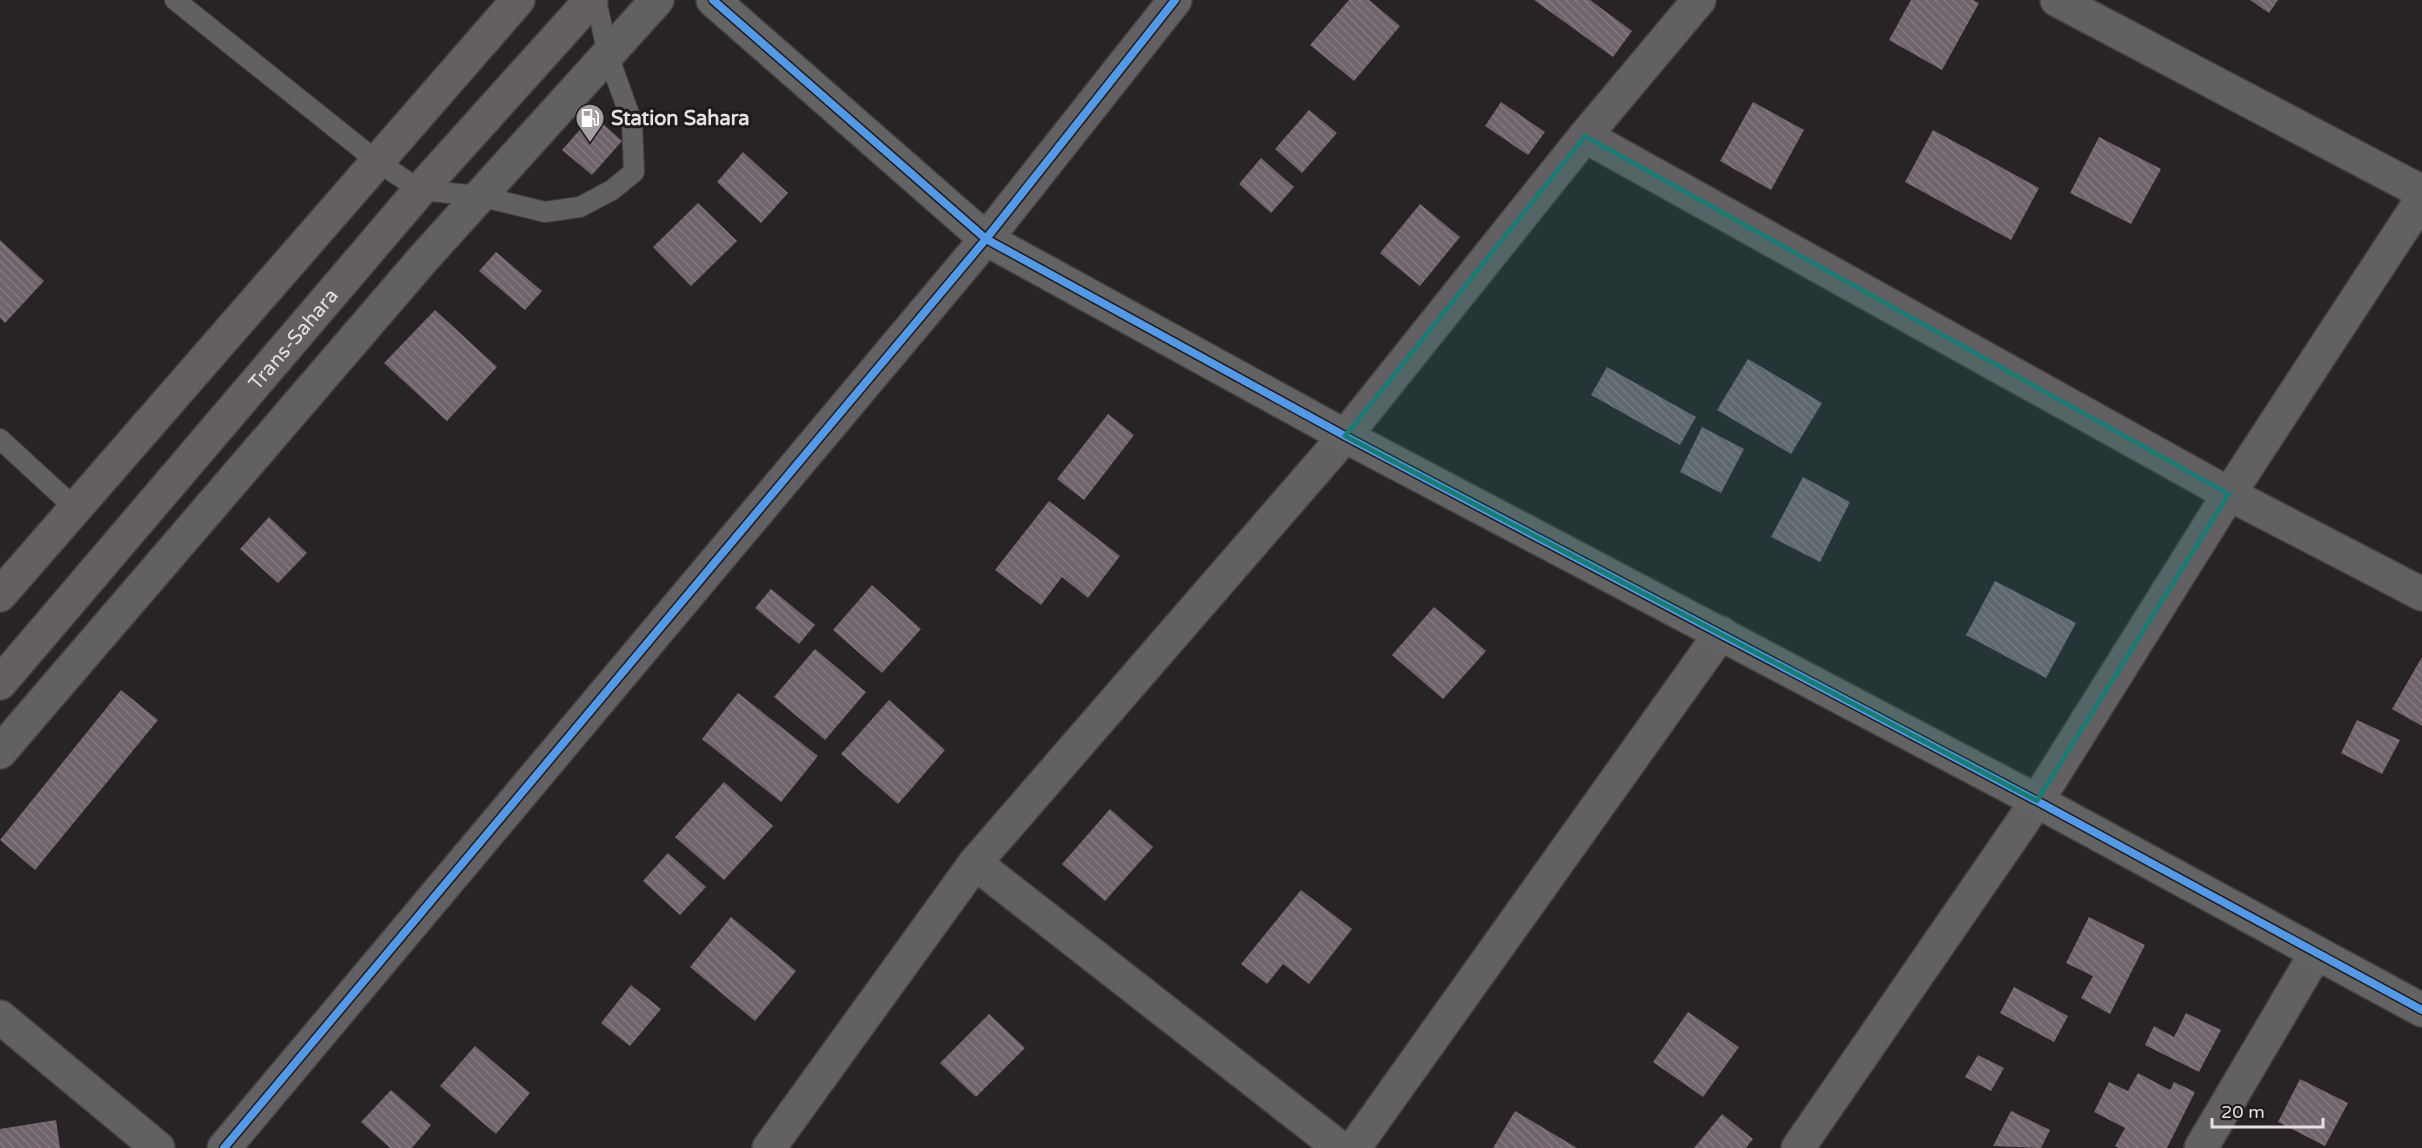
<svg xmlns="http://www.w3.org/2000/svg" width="2422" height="1148" font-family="'Varela Round',sans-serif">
  <defs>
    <pattern id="building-back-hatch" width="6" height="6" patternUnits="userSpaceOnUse" patternTransform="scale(1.5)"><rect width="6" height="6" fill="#70636c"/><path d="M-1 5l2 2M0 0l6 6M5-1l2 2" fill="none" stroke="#847981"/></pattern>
  </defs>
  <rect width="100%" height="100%" fill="#282426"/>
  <!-- building -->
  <g fill="url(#building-back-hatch)">
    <path d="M1349 0H1369L1400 26 1354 81 1310 45Z"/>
    <path d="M1534 0H1590L1632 31 1613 57Z"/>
    <path d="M1911 0H1973L1979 3 1942 70 1889 40Z"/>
    <path d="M2250 0H2278L2269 13Z"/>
    <path d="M1501 102 1545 132 1528 155 1485 126Z"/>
    <path d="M1753 102 1804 130 1771 190 1720 161Z"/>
    <path d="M1309 110 1337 133 1302 173 1275 149Z"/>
    <path d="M593 115 622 141 592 175 562 150Z"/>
    <path d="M1933 130 2039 188 2011 240 1905 182Z"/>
    <path d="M2099 137 2161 169 2131 224 2070 193Z"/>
    <path d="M743 152 788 193 761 223 717 182Z"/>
    <path d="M1261 158 1294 187 1271 213 1239 184Z"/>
    <path d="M698 203 737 241 691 286 653 247Z"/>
    <path d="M1420 204 1460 237 1420 286 1380 253Z"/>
    <path d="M0 240 44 281 5 323 0 318Z"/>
    <path d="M496 252 542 291 525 310 479 271Z"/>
    <path d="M435 310 497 367 447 421 384 363Z"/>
    <path d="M1748 359 1822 403 1791 454 1717 410Z"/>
    <path d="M1607 367 1696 417 1680 445 1591 395Z"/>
    <path d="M1108 414 1134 435 1084 500 1057 479Z"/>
    <path d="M1702 427 1744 449 1721 493 1680 472Z"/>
    <path d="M1803 477 1850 502 1820 562 1771 537Z"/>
    <path d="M1049 501 1120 556 1088 598 1062 577 1041 605 995 570Z"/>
    <path d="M269 517 307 553 278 583 240 549Z"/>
    <path d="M1995 581 2076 623 2046 678 1966 635Z"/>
    <path d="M872 585 921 629 882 673 833 630Z"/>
    <path d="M771 589 815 625 799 644 755 608Z"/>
    <path d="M1434 607 1486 651 1443 699 1392 655Z"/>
    <path d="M815 649 866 692 825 740 774 697Z"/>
    <path d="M2422 657V726L2392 709Z"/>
    <path d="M121 690 158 720 35 870 0 840Z"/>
    <path d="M738 693 818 756 781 802 702 739Z"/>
    <path d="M889 700 945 750 898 804 841 754Z"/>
    <path d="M2357 720 2400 740 2382 774 2341 753Z"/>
    <path d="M724 782 773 826 724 880 675 837Z"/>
    <path d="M1110 809 1153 847 1105 901 1062 864Z"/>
    <path d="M668 853 706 887 680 915 643 881Z"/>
    <path d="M1301 890 1352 929 1309 984 1283 964 1267 984 1241 964Z"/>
    <path d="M731 917 796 971 755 1021 690 967Z"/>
    <path d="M2089 917 2145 945 2110 1014 2081 998 2093 976 2066 963Z"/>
    <path d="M631 985 661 1009 630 1046 601 1023Z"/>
    <path d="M2014 987 2068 1016 2054 1042 2000 1013Z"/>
    <path d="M1688 1012 1739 1047 1703 1097 1653 1062Z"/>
    <path d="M2186 1013 2221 1030 2199 1072 2145 1045 2154 1026 2174 1037Z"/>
    <path d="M989 1014 1025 1048 976 1097 940 1063Z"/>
    <path d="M475 1046 530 1093 496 1134 440 1086Z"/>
    <path d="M1978 1055 2004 1068 1991 1091 1965 1077Z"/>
    <path d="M2138 1073 2170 1090 2174 1082 2195 1092 2167 1148H2119L2115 1146 2125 1128 2094 1112 2109 1082 2128 1091Z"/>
    <path d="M2300 1079 2348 1103 2325 1146 2278 1122Z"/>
    <path d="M391 1090 431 1125 412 1148H390L361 1122Z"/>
    <path d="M1515 1111 1577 1148H1493Z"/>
    <path d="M2011 1111 2050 1130 2041 1148 1993 1146Z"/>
    <path d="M1722 1114 1753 1139 1746 1148H1694Z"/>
    <path d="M56 1120 60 1148H0V1129Z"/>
  </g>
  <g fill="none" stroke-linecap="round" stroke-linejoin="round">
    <!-- lane casing -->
    <g stroke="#423f40" stroke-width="22">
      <g id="lane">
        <path d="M175 0 378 162 420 190 479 196 545 212 580 207 612 190 634 172 632 122 608 55 596 0"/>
        <path d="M0 439 75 508"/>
      </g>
    </g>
    <!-- street casing -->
    <g stroke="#423f40" stroke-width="36">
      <g id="street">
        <path d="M2057 0 2422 192"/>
        <path d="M1585 136 2229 494 2422 594"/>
        <path d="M0 752 423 259 657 0"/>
        <path d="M975 863 1340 1148"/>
        <path d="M0 1017 158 1148"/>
        <path d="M224 1148 986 239 1175 0"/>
        <path d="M769 1148 975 863 1345 436 1585 136 1699 0"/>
        <path d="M1354 1148 1721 633"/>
        <path d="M1798 1148 2037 801 2229 494 2422 199"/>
        <path d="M2201 1148 2316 953"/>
      </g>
    </g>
    <!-- secondary casing -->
    <g stroke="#423f40" stroke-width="36">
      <path id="secondary" d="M713 0 986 239 1345 436 2037 801 2422 1010"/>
    </g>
    <!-- primary casing -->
    <g stroke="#423f40" stroke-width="36">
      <g id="primary">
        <path d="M0 595 518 0"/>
        <path id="s1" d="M0 683 420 190 591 0"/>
      </g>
    </g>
    <!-- lane -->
    <use href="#lane" stroke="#626062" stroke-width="20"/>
    <!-- street -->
    <use href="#street" stroke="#626062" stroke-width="33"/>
    <!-- secondary -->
    <use href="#secondary" stroke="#646364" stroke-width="33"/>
    <!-- primary -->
    <use href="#primary" stroke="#646062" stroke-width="33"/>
    <!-- cycleway casing -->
    <g stroke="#1f191e" stroke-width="11">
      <g id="cycleway">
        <path d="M713 0 986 239 1345 436 2037 801 2422 1010"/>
        <path d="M224 1148 986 239 1175 0"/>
      </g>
    </g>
    <!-- cycleway -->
    <use href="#cycleway" stroke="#5399e6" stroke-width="8"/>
  </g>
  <!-- marked area -->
  <path fill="#1a7b74" fill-opacity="0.2" stroke="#1a7b74" stroke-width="4.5" stroke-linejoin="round" d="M1585 136 2229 494 2037 801 1345 436Z"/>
  <!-- icons -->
  <defs>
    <g id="fuel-pin" transform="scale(1.5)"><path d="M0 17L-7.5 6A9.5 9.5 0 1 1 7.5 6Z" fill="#a39ea1" stroke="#1f191e"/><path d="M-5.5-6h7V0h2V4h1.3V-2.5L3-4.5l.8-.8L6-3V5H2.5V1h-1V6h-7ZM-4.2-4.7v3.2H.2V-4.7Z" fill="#fff"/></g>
  </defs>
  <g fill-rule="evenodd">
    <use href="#fuel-pin" x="590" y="118"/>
  </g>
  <g text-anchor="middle" stroke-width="6" stroke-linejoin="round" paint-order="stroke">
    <!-- poi labels -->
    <g font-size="20" font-weight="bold" fill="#e5e0e3" stroke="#1f191e" text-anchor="start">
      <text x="611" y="125">Station Sahara</text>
    </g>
    <!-- street labels -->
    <g font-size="20" fill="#e5e0e3" stroke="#1f191e">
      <text dy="7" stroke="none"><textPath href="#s1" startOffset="452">Trans-Sahara</textPath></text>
    </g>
  </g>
  <!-- scale -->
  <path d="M2212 1118v9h111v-9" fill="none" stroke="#e5e0e3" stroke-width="3"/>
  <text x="2221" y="1118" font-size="18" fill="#e5e0e3" stroke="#1f191e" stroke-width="4.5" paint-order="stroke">20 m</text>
</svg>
